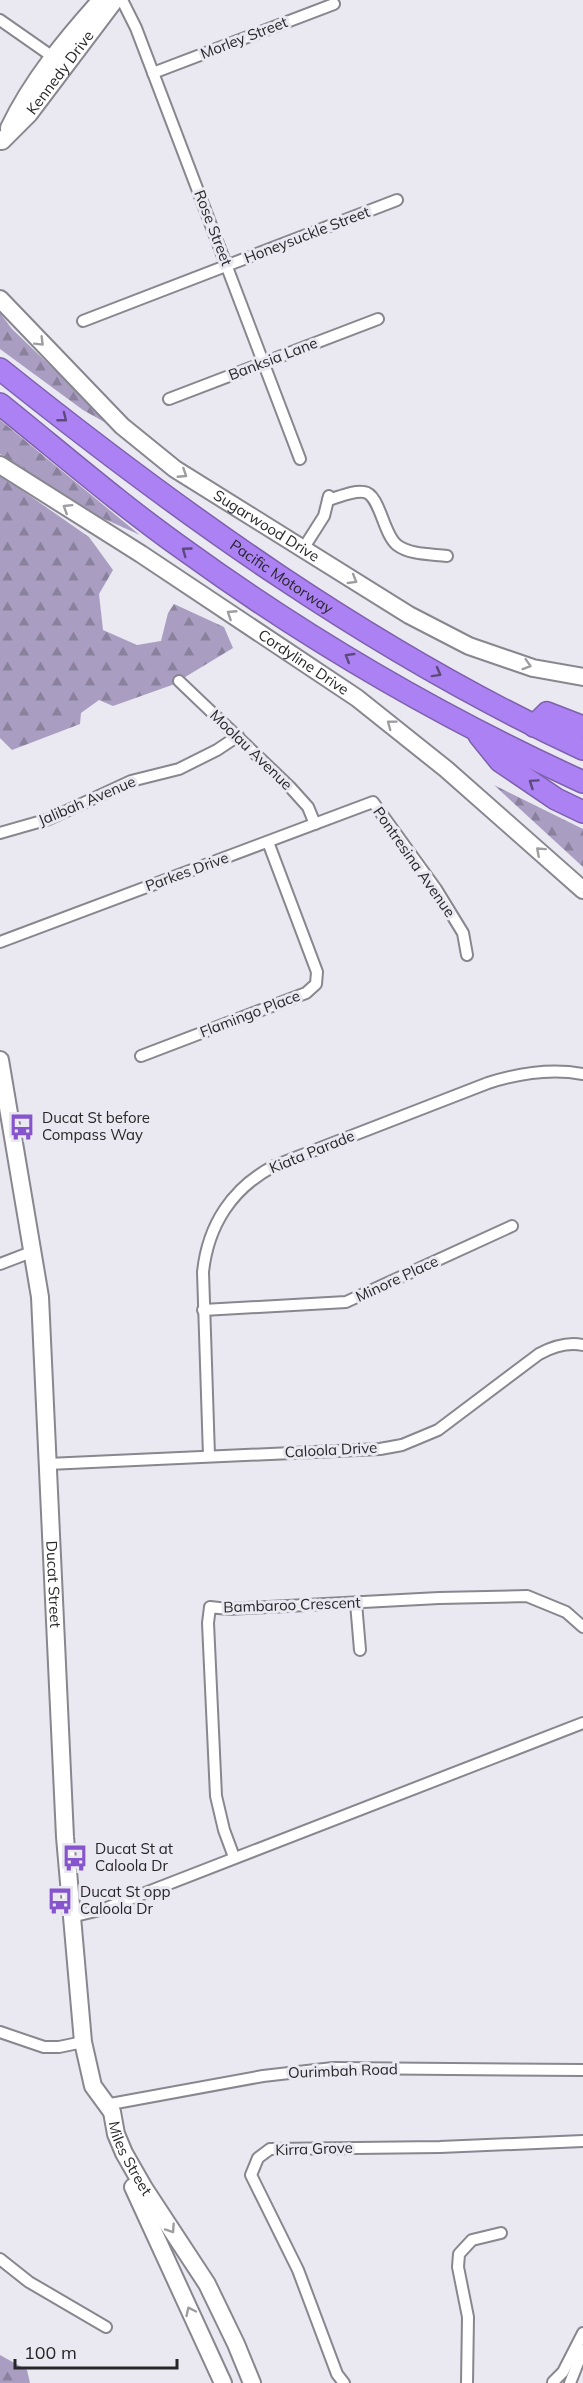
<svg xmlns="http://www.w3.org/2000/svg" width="583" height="2383" font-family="Mulish,sans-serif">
  <defs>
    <pattern id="forest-firs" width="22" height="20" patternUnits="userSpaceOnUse" patternTransform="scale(1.5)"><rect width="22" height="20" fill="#a99ec1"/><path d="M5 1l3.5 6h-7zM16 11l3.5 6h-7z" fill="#8a819d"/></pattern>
  </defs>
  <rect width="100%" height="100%" fill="#eae8f0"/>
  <!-- forest -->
  <g fill="url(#forest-firs)">
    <path d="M0 313 12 329 115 428 83 410 0 349Z"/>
    <path d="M0 420 140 535 100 517 0 454Z"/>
    <path d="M0 475 89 537 113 570 99 594 103 630 137 645 161 641 168 613 174 604 224 627 233 648 172 685 113 706 99 700 81 713 80 724 12 750 0 738Z"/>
    <path d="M494 785 583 829V867Z"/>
    <path d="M0 2355 27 2370 30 2383H0Z"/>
  </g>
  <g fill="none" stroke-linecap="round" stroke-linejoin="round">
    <!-- street casing -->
    <g stroke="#88868e" stroke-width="14">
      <g id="street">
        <path d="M122 0 136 28 300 459"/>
        <path d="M0 20 53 57V62"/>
        <path d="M153 73 334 4"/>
        <path d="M83 321 397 200"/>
        <path d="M169 399 378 319"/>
        <path d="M328 500C339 497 354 490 364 492 380 494 383 534 397 545 410 555 432 554 447 556"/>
        <path d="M303 549 324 516 329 496"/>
        <path d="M179 681 290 787 308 807 315 824"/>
        <path d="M0 833 49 819 131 781 179 769 217 750 238 736"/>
        <path d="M0 942 373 802 436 889 463 933 467 955"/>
        <path d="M141 1056 306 993 316 984 317 972 268 842"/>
        <path d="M0 1264 34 1251"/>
        <path d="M203 1310 346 1302 512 1226"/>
        <path d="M209 1456 203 1272C208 1225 232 1188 274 1166L488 1083C519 1073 551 1068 583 1074"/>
        <path d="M48 1464 380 1449 402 1445 438 1430 539 1354C552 1347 568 1342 583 1345"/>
        <path d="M356 1603 360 1650"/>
        <path d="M234 1857 224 1830 216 1796 208 1623 210 1607 228 1609 439 1598 527 1596 566 1612 583 1627"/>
        <path d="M71 1917 104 1909 583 1723"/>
        <path d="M0 2032 44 2047H59L83 2042"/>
        <path d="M105 2105 263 2076 333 2068 583 2070"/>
        <path d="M0 2259 29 2282 106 2327"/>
        <path d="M553 2382 563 2372 583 2333"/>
        <path d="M344 2383 337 2374 298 2270 251 2175 258 2158 270 2149 440 2147 583 2141"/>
        <path d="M467 2383 468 2317 458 2267 459 2254 472 2240 501 2233"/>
        <path d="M570 2383 583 2350"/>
      </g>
    </g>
    <!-- secondary casing -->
    <g stroke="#88868e" stroke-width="20">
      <g id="secondary">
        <path d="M9 128C32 80 66 39 101 0"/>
        <path id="s1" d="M2 141 29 114 115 0"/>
        <path id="s2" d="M0 299 122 426 175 469 409 615 469 646 533 668 583 677"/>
        <path id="s3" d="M0 465 141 554 357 698 446 769 583 890"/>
        <path id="s4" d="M0 1060 40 1297 65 1837 83 2042 93 2086 112 2112 116 2134 124 2153 144 2188 207 2284 236 2344 252 2383"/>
        <path d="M133 2187 223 2383"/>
      </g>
    </g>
    <!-- highway casing -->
    <g stroke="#7d61ac" stroke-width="24">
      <g id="highway">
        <path id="s5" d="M0 369C181 514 372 651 583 749"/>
        <path d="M0 404C61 453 122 506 186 551 309 640 445 719 583 782"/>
        <path d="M534 726 547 713 583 727"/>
        <path d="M479 735 500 761 556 799 583 812"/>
      </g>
    </g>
    <!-- street -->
    <use href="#street" stroke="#fff" stroke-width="10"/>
    <!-- secondary -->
    <use href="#secondary" stroke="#fff" stroke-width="16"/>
    <!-- highway -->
    <use href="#highway" stroke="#ac81f3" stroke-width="21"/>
  </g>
  <!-- one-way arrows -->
  <defs><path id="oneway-chevron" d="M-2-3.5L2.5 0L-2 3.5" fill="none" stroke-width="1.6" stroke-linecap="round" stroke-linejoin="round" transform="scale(1.5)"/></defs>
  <g stroke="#9e9d9f">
    <use href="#oneway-chevron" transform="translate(40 342) rotate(45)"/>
    <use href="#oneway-chevron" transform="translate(183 474) rotate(33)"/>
    <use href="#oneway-chevron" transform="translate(67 508) rotate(-148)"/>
    <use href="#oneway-chevron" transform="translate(353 580) rotate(31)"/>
    <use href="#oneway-chevron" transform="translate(231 614) rotate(-147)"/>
    <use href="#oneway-chevron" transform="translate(527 665) rotate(17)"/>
    <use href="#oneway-chevron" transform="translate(391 724) rotate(-143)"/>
    <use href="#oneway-chevron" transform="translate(540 851) rotate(-138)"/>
    <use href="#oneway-chevron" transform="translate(171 2229) rotate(56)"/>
    <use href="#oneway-chevron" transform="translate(190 2311) rotate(-115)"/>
  </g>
  <g stroke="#5c4a7a">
    <use href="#oneway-chevron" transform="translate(63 418) rotate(38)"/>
    <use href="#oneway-chevron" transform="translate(186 551) rotate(-144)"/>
    <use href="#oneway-chevron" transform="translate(349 657) rotate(-149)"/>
    <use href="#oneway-chevron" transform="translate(437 673) rotate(29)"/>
    <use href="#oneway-chevron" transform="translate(533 783) rotate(-146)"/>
  </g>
  <!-- icons -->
  <defs>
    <g id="bus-bare" transform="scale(2.07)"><path d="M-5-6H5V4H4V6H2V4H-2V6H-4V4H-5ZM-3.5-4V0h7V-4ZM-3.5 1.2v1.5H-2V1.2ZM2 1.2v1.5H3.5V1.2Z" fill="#8654cd" stroke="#eae8f0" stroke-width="2.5" paint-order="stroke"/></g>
  </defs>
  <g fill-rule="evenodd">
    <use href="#bus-bare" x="22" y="1127"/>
    <use href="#bus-bare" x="75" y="1858"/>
    <use href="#bus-bare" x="60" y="1901"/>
  </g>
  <g text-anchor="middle" stroke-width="6" stroke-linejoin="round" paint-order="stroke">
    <!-- street labels -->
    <g font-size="15" fill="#272629" stroke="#eae8f0">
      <text transform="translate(244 38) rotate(-21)" y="5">Morley Street</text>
      <text dy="5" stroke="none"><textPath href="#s1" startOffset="90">Kennedy Drive</textPath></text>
      <text transform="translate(213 228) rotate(69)" y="5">Rose Street</text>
      <text transform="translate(307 235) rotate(-21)" y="5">Honeysuckle Street</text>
      <text transform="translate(273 359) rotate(-21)" y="5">Banksia Lane</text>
      <text dy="5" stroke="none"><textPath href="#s2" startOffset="352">Sugarwood Drive</textPath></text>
      <text dy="5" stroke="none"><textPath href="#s5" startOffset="350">Pacific Motorway</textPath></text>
      <text dy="5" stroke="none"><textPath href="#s3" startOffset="362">Cordyline Drive</textPath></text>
      <text transform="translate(251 750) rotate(44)" y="5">Moolau Avenue</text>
      <text transform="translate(87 801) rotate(-23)" y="5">Jalibah Avenue</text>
      <text transform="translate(414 862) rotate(55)" y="5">Pontresina Avenue</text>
      <text transform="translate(187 872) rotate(-20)" y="5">Parkes Drive</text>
      <text transform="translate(250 1014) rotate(-21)" y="5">Flamingo Place</text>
      <text transform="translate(312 1152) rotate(-22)" y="5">Kiata Parade</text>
      <text transform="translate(397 1279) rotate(-25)" y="5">Minore Place</text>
      <text transform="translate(331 1450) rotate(-3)" y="5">Caloola Drive</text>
      <text dy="5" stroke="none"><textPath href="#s4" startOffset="528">Ducat Street</textPath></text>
      <text transform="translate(292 1605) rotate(-2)" y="5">Bambaroo Crescent</text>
      <text transform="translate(343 2071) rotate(-2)" y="5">Ourimbah Road</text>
      <text transform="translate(314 2149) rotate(-2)" y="5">Kirra Grove</text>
      <text dy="5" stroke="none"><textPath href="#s4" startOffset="1114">Miles Street</textPath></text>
    </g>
    <!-- poi labels -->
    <g font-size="15" fill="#272629" stroke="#eae8f0" text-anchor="start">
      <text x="42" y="1123">Ducat St before<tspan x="42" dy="17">Compass Way</tspan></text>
      <text x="95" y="1854">Ducat St at<tspan x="95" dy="17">Caloola Dr</tspan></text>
      <text x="80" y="1897">Ducat St opp<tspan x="80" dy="17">Caloola Dr</tspan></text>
    </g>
  </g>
  <!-- scale -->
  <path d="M15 2359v9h162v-9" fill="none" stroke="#272629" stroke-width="3"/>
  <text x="24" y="2359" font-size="18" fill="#272629" stroke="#eae8f0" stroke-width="4.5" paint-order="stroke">100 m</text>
</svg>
